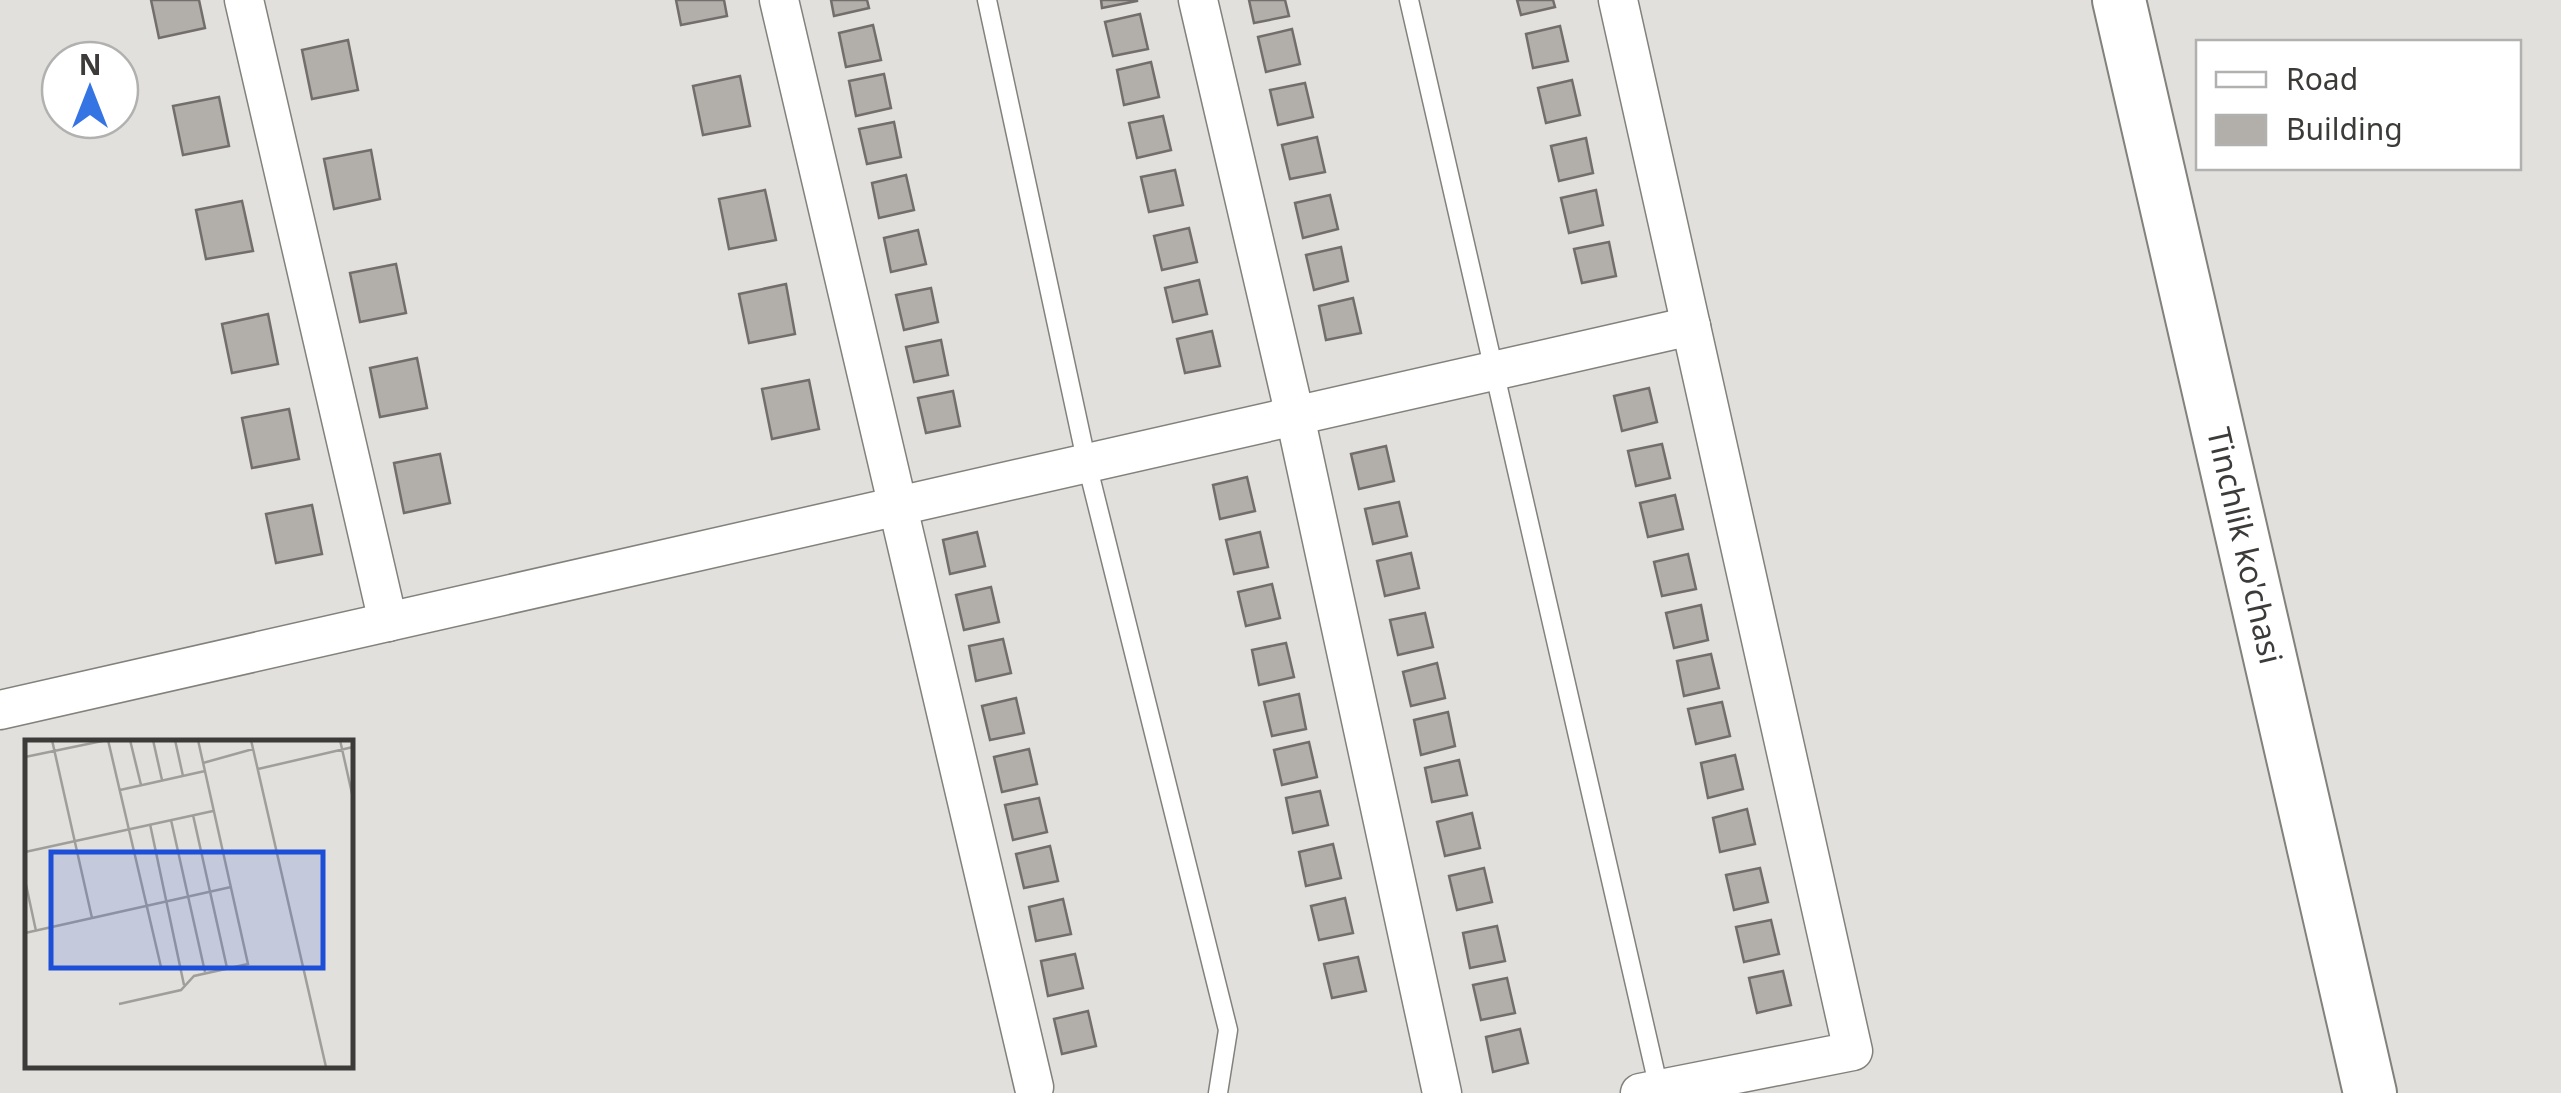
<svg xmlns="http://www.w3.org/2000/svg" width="2561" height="1093" font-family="'Noto Sans',sans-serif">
  <rect width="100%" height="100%" fill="#e2e0dc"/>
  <!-- building -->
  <g fill="#b2afab" stroke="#726e6b" stroke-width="2.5">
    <path d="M151 0H199L205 28 159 38Z"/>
    <path d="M676 0H724L727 16 681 25Z"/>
    <path d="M831 0H867L869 8 834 16Z"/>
    <path d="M1101 0H1137V1L1102 8Z"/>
    <path d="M1249 0H1285L1289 16 1254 23Z"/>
    <path d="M1517 0H1553L1555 7 1521 15Z"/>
    <path d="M1140 14 1148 49 1113 56 1105 22Z"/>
    <path d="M873 25 881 60 846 67 839 33Z"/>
    <path d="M1560 26 1568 61 1533 68 1526 34Z"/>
    <path d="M1292 29 1300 64 1266 72 1258 37Z"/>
    <path d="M348 40 358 90 312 99 302 50Z"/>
    <path d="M1151 62 1159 97 1124 105 1117 70Z"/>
    <path d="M884 74 891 108 856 116 849 81Z"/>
    <path d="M740 76 750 126 703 135 693 86Z"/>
    <path d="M1572 80 1580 115 1546 123 1538 88Z"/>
    <path d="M1305 83 1313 117 1278 125 1270 90Z"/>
    <path d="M219 97 229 146 183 155 173 106Z"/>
    <path d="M1163 116 1171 150 1137 158 1129 123Z"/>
    <path d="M894 122 901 157 867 164 859 129Z"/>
    <path d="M1317 137 1325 172 1290 179 1282 145Z"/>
    <path d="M1586 138 1593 173 1559 181 1551 146Z"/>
    <path d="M371 150 380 199 334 209 324 159Z"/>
    <path d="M1175 170 1183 205 1149 212 1141 177Z"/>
    <path d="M906 175 914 210 879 218 872 183Z"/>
    <path d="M765 190 776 240 729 249 719 199Z"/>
    <path d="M1596 190 1603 225 1569 233 1561 198Z"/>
    <path d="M1330 195 1338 229 1303 238 1295 203Z"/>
    <path d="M242 201 253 251 206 259 196 210Z"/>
    <path d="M1189 228 1197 262 1162 270 1154 236Z"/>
    <path d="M918 230 926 264 891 272 884 238Z"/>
    <path d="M1609 242 1616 276 1582 283 1574 249Z"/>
    <path d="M1341 247 1348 281 1314 290 1306 255Z"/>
    <path d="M396 264 406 313 360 322 350 273Z"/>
    <path d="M1199 280 1207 314 1173 322 1165 288Z"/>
    <path d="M786 284 795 334 749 343 739 294Z"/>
    <path d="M931 288 938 322 904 330 896 295Z"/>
    <path d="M1353 298 1361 333 1326 340 1319 306Z"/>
    <path d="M268 314 278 364 232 373 222 324Z"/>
    <path d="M1212 331 1220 366 1185 373 1177 339Z"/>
    <path d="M941 340 948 375 914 382 906 347Z"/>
    <path d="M417 358 427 408 380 417 370 368Z"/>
    <path d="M809 380 819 429 772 439 762 389Z"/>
    <path d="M1649 388 1657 422 1622 431 1614 396Z"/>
    <path d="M953 391 960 426 926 433 918 398Z"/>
    <path d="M289 409 299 459 252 468 242 418Z"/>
    <path d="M1662 444 1670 478 1636 486 1628 451Z"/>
    <path d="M1386 446 1394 481 1359 489 1351 454Z"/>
    <path d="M440 454 450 503 404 513 394 463Z"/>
    <path d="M1247 477 1255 511 1220 519 1213 485Z"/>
    <path d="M1675 495 1683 529 1648 537 1640 503Z"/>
    <path d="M1399 502 1407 536 1373 544 1365 509Z"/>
    <path d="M312 505 322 554 276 563 266 514Z"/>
    <path d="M977 532 985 566 950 574 943 540Z"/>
    <path d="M1260 532 1268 567 1234 574 1226 540Z"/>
    <path d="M1411 553 1419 588 1385 596 1377 561Z"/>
    <path d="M1688 554 1696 589 1662 596 1654 562Z"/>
    <path d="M1272 584 1280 618 1246 626 1238 592Z"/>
    <path d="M991 587 999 622 964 630 956 595Z"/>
    <path d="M1701 605 1708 640 1674 648 1666 613Z"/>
    <path d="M1425 613 1433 647 1398 655 1390 620Z"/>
    <path d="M1003 639 1011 673 976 681 969 646Z"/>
    <path d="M1286 643 1294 677 1259 685 1252 650Z"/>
    <path d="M1711 654 1719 688 1684 696 1677 661Z"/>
    <path d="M1437 663 1445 698 1411 706 1403 672Z"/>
    <path d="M1299 694 1306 729 1272 736 1264 702Z"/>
    <path d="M1016 698 1024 733 990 740 982 706Z"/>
    <path d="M1722 702 1730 736 1696 744 1688 709Z"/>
    <path d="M1448 712 1455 746 1421 755 1414 720Z"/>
    <path d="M1309 742 1317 777 1282 785 1274 750Z"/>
    <path d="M1029 749 1037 784 1002 792 994 757Z"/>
    <path d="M1735 755 1743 789 1708 798 1701 763Z"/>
    <path d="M1459 760 1467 795 1432 802 1425 768Z"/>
    <path d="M1320 791 1328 825 1293 833 1286 798Z"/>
    <path d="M1039 798 1047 832 1013 840 1005 805Z"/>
    <path d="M1747 809 1755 844 1720 852 1713 818Z"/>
    <path d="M1472 813 1480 848 1445 856 1437 822Z"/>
    <path d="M1333 844 1341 878 1306 886 1299 852Z"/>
    <path d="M1050 846 1058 881 1024 888 1016 854Z"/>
    <path d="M1484 868 1492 902 1457 910 1449 876Z"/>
    <path d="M1760 868 1768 902 1734 910 1726 875Z"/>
    <path d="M1345 898 1353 933 1319 940 1311 906Z"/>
    <path d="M1063 899 1071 934 1036 941 1029 907Z"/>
    <path d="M1771 920 1779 954 1744 962 1736 927Z"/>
    <path d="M1497 926 1505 961 1470 968 1463 933Z"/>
    <path d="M1075 954 1083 988 1048 996 1041 961Z"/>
    <path d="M1358 957 1366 991 1332 998 1324 964Z"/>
    <path d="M1783 971 1791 1005 1757 1013 1749 978Z"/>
    <path d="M1507 978 1515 1013 1481 1020 1473 985Z"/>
    <path d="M1088 1011 1096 1046 1062 1054 1054 1019Z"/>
    <path d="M1520 1029 1528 1063 1493 1072 1486 1037Z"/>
  </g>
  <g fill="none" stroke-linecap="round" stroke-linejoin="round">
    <!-- lane casing -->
    <g stroke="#82817c" stroke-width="21">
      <g id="lane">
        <path d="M987 0 1087 464 1228 1030 1218 1093"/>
        <path d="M1409 0 1659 1089"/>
      </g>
    </g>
    <!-- street casing -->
    <g stroke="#82817c" stroke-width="41">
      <g id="street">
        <path d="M244 0 388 622"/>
        <path d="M779 0 1034 1087"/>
        <path d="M1198 0 1295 416 1442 1093"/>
        <path d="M1618 0 1853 1051 1640 1093"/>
        <path d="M0 710 1691 326"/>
      </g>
    </g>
    <!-- secondary casing -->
    <g stroke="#82817c" stroke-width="56">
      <g id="secondary">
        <path id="s1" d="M2119 0 2370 1093"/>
      </g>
    </g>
    <!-- lane -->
    <use href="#lane" stroke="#fff" stroke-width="18"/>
    <!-- street -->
    <use href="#street" stroke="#fff" stroke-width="38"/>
    <!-- secondary -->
    <use href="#secondary" stroke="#fff" stroke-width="52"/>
  </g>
  <g text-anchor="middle" stroke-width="9" stroke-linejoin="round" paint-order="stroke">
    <!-- street labels -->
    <g font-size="32" fill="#3c3b39" stroke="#fff">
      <text dy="11" stroke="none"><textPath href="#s1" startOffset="560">Tinchlik ko'chasi</textPath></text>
    </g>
  </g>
  <!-- overview -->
  <g transform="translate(25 740)">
    <rect width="328" height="328" fill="#e2e0dc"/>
    <path fill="none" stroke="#a09e9b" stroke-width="2.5" d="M27 0 67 178M83 0 136 227M105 0 116 45M128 0 137 40M150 0 158 36M226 0 301 327M315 0 328 58M0 17 82 0M178 23 228 9M233 29 328 7M95 50 180 31M168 75 202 228M146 80 180 232M125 84 159 245M0 112 188 71M0 140 11 191M0 193 206 147M94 264 156 250 169 236 223 224 173 0"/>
    <path fill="#1d4ed8" fill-opacity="0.15" stroke="#1d4ed8" stroke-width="5" d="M26 112H298V228H26Z"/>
    <rect width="328" height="328" fill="none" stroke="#3c3b39" stroke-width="5"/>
  </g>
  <!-- legend -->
  <rect x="2196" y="40" width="325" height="130" fill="#ffffff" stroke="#b1b1b0" stroke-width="2.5"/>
  <rect x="2216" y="72" width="50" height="15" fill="#ffffff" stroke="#b1b1b0" stroke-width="2.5"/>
  <text x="2286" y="90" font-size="30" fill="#3c3b39">Road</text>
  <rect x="2216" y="115" width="50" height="30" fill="#b2afab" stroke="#b1b1b0" stroke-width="2.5"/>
  <text x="2286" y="140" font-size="30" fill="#3c3b39">Building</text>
  <!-- north arrow -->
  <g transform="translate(90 90)"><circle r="48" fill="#ffffff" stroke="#b1b1b0" stroke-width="2.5"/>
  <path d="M0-8L18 38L0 25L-18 38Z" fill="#3575e3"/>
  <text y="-15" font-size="28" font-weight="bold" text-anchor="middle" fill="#3c3b39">N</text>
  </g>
</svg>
